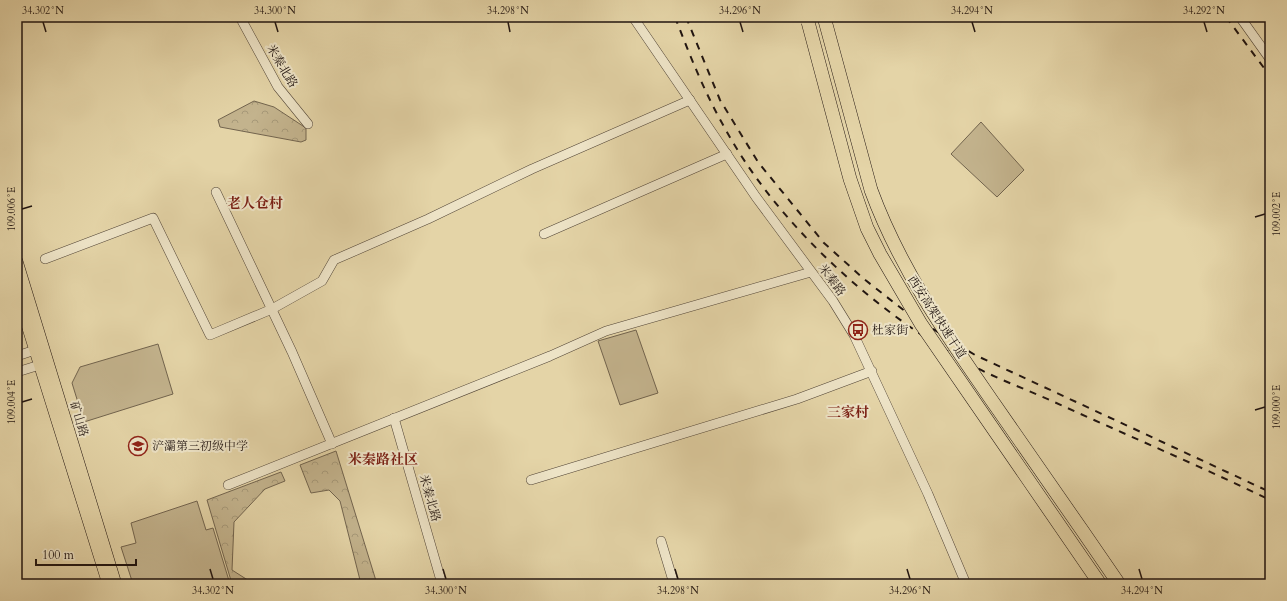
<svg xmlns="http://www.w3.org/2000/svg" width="1287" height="601" font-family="Cardo,'Noto Serif SC',serif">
  <defs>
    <pattern id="forest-crowns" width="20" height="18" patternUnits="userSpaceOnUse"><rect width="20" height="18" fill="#c3b38d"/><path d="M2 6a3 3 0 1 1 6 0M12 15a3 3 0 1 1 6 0" fill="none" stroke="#a79979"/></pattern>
  </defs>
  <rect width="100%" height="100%" fill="#e4d4a7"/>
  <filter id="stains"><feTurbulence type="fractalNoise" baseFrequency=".005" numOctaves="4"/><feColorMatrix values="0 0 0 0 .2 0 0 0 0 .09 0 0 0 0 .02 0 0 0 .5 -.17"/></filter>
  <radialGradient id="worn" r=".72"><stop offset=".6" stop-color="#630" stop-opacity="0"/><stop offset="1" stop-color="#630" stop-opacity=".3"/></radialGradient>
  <!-- forest -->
  <g fill="url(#forest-crowns)" stroke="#72644e">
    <path d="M254 101 274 107 306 128V140L301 142 220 127 218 120Z"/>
    <path d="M336 451 377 584H361L340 501 329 490 311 493 300 465Z"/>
    <path d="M281 472 285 481 265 489 234 522 232 570 254 584H232L207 500Z"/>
  </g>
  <!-- pitch -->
  <g fill="#c3b38d" stroke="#72644e">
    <path d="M981 122 1024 170 997 197 951 154Z"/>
    <path d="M636 330 658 393 620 405 598 341Z"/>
    <path d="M158 344 173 394 84 422 72 383 80 367Z"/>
    <path d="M197 501 206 530 213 528 230 584H133L121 547 136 543 131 523Z"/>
  </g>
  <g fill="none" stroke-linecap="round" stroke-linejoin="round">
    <!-- minor casing -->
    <g stroke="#514436" stroke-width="10">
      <g id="minor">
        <path d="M240 17 278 87 308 124"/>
        <path d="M633 17 756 197 833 301 854 335 928 494 966 584"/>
        <path d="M1240 17 1270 59"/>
        <path d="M216 192 292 352 332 444"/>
        <path d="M544 234 727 154"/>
        <path d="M45 259 153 218 210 335 272 309 322 281 334 260 428 219 532 169 690 100"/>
        <path d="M17 356 41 348"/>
        <path d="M17 372 46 363"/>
        <path d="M394 418 442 584"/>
        <path d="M531 480 797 399 872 371"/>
        <path d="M228 485 550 356 606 331 811 272"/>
        <path d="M661 541 674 584"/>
      </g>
    </g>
    <!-- major casing -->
    <g stroke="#201410" stroke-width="12">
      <g id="major">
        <path d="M17 261 116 584"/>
        <path d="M17 293 108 584"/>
      </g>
    </g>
    <!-- minor -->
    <use href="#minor" stroke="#ede3c6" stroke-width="9"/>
    <!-- major -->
    <use href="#major" stroke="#e4d4a7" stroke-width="11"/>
    <!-- rail -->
    <g stroke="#201410" stroke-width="2" stroke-dasharray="7 7" stroke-linecap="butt">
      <path d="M675 17C689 53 703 89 722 123 774 221 869 307 964 361 992 377 1023 388 1052 401 1124 434 1198 465 1270 500"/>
      <path d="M686 17 720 100 758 162 824 243 864 279 906 312 975 355 1270 492"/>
      <path d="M1226 17 1270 76"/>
    </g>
    <!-- highway-bridge casing -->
    <g stroke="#201410" stroke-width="14" stroke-linecap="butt">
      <g id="highway-bridge">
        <path d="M824 17 871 190C900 269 947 336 995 405 1036 464 1078 524 1119 584"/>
        <path d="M808 22 850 179 867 228 880 254 921 324 1100 584"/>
      </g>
    </g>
    <!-- highway-bridge -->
    <use href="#highway-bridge" stroke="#e4d4a7" stroke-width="13"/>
  </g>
  <!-- ticks -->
  <path fill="none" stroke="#201410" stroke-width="1.5" d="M43 22 46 32M275 22 278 32M508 22 510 32M740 22 743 32M972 22 975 32M1204 22 1207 32M22 209 32 206M1255 217 1265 214M22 402 32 399M1255 410 1265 407M210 569 213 579M443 569 446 579M675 569 678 579M907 569 910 579M1139 569 1142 579"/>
  <!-- icons -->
  <defs>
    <g id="bus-ring" transform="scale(1)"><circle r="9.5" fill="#ede3c6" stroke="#8f2418" stroke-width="1.5"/><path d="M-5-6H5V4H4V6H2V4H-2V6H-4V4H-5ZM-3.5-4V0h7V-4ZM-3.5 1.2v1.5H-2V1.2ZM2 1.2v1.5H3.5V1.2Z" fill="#8f2418"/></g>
    <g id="school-ring" transform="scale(1)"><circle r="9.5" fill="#ede3c6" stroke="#8f2418" stroke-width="1.5"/><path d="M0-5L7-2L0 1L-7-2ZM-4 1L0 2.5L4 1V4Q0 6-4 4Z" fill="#8f2418"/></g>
  </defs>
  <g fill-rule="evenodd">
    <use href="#bus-ring" x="858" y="330"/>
    <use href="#school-ring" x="138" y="446"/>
  </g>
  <g text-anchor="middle" stroke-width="4" stroke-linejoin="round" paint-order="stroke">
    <!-- street labels -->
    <g font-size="12" fill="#201410" stroke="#ede3c6">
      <text transform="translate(282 66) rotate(59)" y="4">米秦北路</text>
      <text transform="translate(832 280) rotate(53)" y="4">米秦路</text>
      <text transform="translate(937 317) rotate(57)" y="4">西安高架快速干道</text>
      <text transform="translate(79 419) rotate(73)" y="4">矿山路</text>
      <text transform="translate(430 498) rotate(74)" y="4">米秦北路</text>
    </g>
    <!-- poi labels -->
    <g font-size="12" fill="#201410" stroke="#ede3c6" text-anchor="start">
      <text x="872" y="334">杜家街</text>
      <text x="152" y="450">浐灞第三初级中学</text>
    </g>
    <!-- quarter labels -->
    <g font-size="14" font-weight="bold" fill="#7a1f14" stroke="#ede3c6">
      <text x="255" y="208">老人仓村</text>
      <text x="848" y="417">三家村</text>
      <text x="383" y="464">米秦路社区</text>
    </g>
  </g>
  <!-- margin -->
  <rect width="1287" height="601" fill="none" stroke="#e4d4a7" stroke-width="44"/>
  <!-- scale -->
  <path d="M36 559v6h100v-6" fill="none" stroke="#201410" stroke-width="2"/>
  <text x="42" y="559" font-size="12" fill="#201410" stroke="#ede3c6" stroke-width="3" paint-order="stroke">100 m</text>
  <rect x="22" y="22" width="1243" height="557" fill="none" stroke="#201410" stroke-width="1.5"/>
  <g font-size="10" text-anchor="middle" fill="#201410">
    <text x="43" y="14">34.302°N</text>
    <text x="275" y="14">34.300°N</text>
    <text x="508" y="14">34.298°N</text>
    <text x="740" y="14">34.296°N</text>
    <text x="972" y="14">34.294°N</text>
    <text x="1204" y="14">34.292°N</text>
    <text transform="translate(11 209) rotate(-90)" y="4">109.006°E</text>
    <text transform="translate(1276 214) rotate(-90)" y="4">109.002°E</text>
    <text transform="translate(11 402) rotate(-90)" y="4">109.004°E</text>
    <text transform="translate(1276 407) rotate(-90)" y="4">109.000°E</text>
    <text x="213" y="594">34.302°N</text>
    <text x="446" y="594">34.300°N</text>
    <text x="678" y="594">34.298°N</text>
    <text x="910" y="594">34.296°N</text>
    <text x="1142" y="594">34.294°N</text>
  </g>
  <rect width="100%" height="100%" filter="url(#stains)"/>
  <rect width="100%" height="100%" fill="url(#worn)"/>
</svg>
